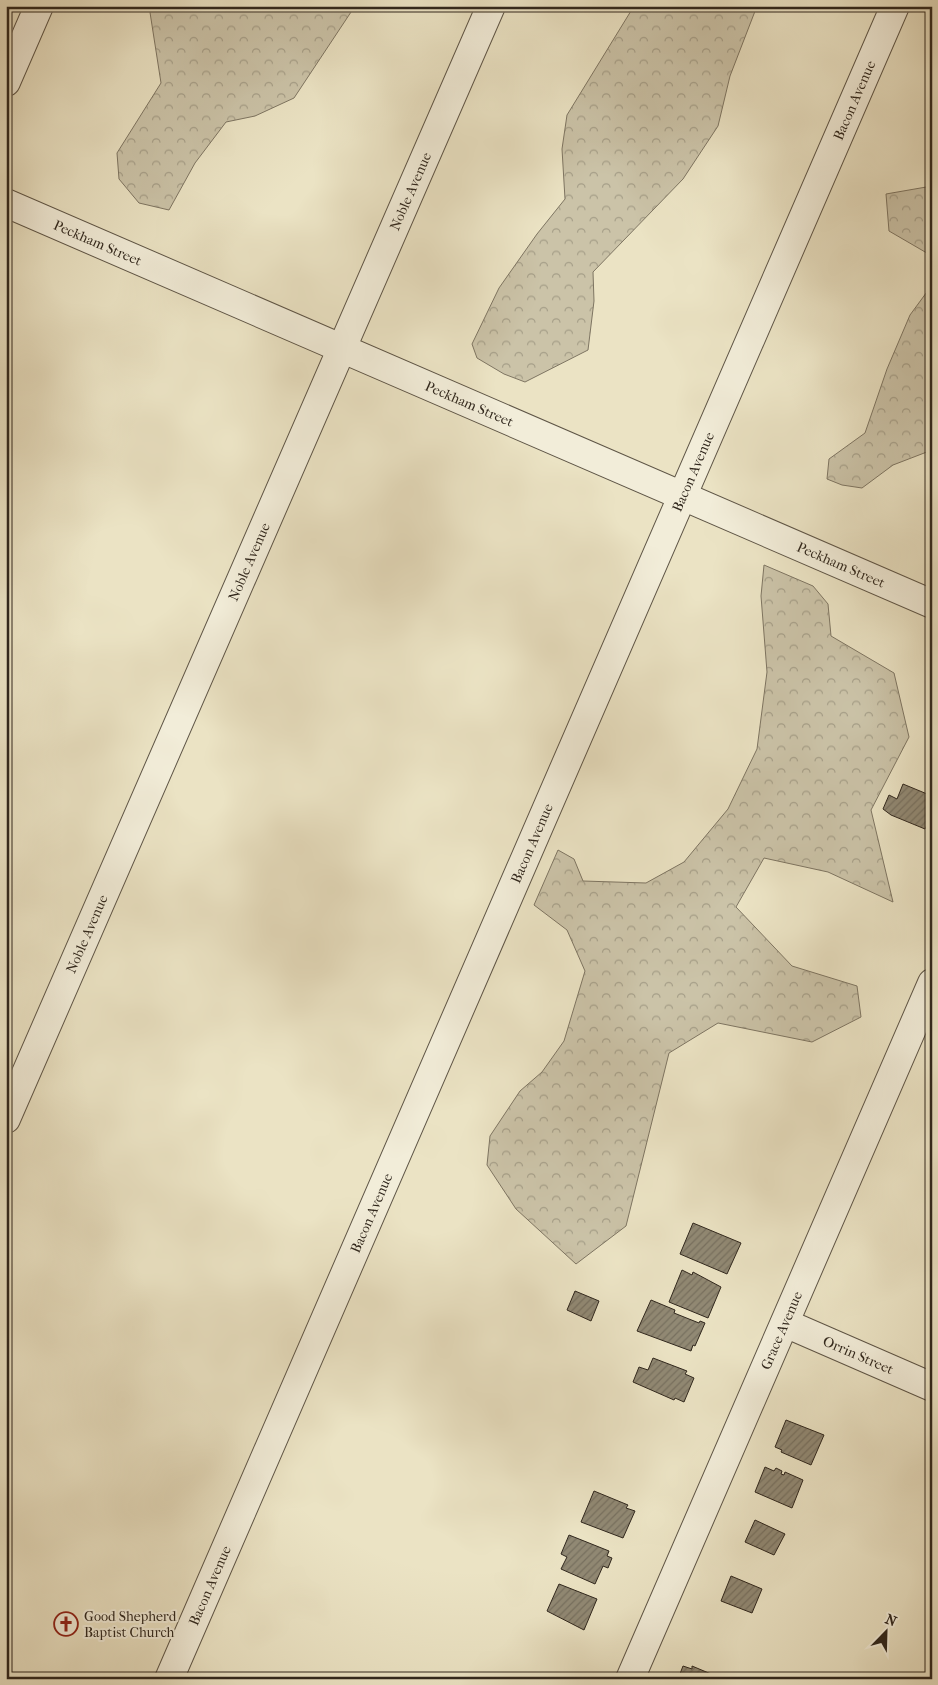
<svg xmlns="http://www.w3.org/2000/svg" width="938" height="1685" font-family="'IM FELL French Canon',serif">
  <defs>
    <pattern id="forest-crowns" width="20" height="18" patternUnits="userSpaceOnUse" patternTransform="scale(1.25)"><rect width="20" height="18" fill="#cbc3a8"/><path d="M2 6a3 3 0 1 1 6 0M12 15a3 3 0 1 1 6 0" fill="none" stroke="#a59e88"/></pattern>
    <pattern id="building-hatch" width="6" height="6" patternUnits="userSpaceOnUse" patternTransform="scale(1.25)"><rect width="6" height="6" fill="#918974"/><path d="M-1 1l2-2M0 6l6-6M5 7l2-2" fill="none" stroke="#77705f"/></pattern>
  </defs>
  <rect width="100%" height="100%" fill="#ebe3c4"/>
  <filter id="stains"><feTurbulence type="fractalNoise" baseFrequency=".004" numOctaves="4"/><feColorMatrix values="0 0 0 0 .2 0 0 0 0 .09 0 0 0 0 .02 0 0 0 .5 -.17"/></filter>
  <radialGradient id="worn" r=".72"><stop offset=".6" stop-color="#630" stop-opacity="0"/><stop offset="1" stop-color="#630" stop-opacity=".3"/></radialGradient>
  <!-- forest -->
  <g fill="url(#forest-crowns)" stroke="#7e7562">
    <path d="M149 6H355L294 98 255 116 226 122 195 163 169 210 139 203 119 179 117 153 161 83Z"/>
    <path d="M634 6H757L730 76 718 126 683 179 593 272 594 301 588 350 525 382 504 374 477 358 472 344 499 288 537 234 565 199 562 149 567 115Z"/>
    <path d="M932 186V256L889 231 886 194Z"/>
    <path d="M932 285V450L893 465 862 488 842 485 827 479 829 459 865 433 887 369 910 315Z"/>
    <path d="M764 565 813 586 828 604 831 636 894 673 909 737 871 810 893 902 828 872 764 858 736 907 792 966 857 986 861 1017 812 1042 718 1023 669 1053 626 1226 576 1264 516 1209 487 1165 490 1136 520 1091 542 1072 564 1041 585 971 567 930 534 905 558 850 574 859 583 881 646 883 684 862 728 809 757 749 767 672 761 596Z"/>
  </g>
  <!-- building -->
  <g fill="url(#building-hatch)" stroke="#30271d">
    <path d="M903 784 932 796V824L928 823 925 829 891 815 883 809 889 795 897 799Z"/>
    <path d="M693 1223 741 1243 727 1274 680 1254Z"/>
    <path d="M682 1270 692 1275 693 1272 721 1287 708 1318 669 1302Z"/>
    <path d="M575 1291 599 1301 591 1321 567 1310Z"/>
    <path d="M651 1300 675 1310 674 1313 699 1323 700 1321 705 1323 695 1346 693 1345 691 1351 637 1331Z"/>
    <path d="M653 1358 687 1371 685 1374 694 1378 684 1402 675 1398 674 1400 633 1382 639 1367 648 1370Z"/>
    <path d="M786 1420 824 1435 811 1465 781 1452 782 1450 775 1447Z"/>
    <path d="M765 1467 774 1471 776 1468 782 1471 781 1474 784 1475 785 1472 803 1480 792 1508 755 1492Z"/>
    <path d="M594 1491 628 1505 626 1508 635 1511 623 1538 581 1522Z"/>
    <path d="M755 1520 785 1534 774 1555 745 1542Z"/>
    <path d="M569 1535 609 1551 607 1556 612 1558 608 1568 603 1566 595 1584 561 1569 567 1557 561 1554Z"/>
    <path d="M731 1576 762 1589 752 1613 721 1601Z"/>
    <path d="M559 1584 597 1599 584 1630 547 1611Z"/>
    <path d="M683 1666 692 1669V1666L723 1679H678Z"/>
  </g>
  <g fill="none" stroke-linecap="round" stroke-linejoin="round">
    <!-- minor casing -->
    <g stroke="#5f5647" stroke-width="30">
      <g id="minor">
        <path d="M6 82 39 6"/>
        <path id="s1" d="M6 203 932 604"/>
        <path id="s2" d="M6 1119 491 6"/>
        <path id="s3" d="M785 1323 932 1387"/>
        <path id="s4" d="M169 1679 895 6"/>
        <path id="s5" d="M630 1679 932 983"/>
      </g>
    </g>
    <!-- minor -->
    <use href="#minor" stroke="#f2edd9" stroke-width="28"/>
  </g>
  <!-- icons -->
  <defs>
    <g id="church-ring" transform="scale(1.25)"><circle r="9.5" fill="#f2edd9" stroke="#8f2418" stroke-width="1.5"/><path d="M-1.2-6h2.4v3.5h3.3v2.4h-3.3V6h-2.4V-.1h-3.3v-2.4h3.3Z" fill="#8f2418"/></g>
  </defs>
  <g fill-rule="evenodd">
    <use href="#church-ring" x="66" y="1624"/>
  </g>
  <g text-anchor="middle" stroke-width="4" stroke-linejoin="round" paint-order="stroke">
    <!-- street labels -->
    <g font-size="14" fill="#30271d" stroke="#f2edd9">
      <text dy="5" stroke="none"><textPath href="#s4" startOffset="1721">Bacon Avenue</textPath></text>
      <text dy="5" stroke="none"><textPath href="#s2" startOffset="1012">Noble Avenue</textPath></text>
      <text dy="5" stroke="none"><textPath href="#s1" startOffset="100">Peckham Street</textPath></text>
      <text dy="5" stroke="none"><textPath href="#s1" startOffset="505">Peckham Street</textPath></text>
      <text dy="5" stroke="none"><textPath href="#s4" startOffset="1316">Bacon Avenue</textPath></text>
      <text dy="5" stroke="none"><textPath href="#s2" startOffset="608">Noble Avenue</textPath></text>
      <text dy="5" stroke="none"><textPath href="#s1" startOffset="910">Peckham Street</textPath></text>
      <text dy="5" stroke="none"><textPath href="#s4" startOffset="911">Bacon Avenue</textPath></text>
      <text dy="5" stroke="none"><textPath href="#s2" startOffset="202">Noble Avenue</textPath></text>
      <text dy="5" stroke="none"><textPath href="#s4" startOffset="508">Bacon Avenue</textPath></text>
      <text dy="5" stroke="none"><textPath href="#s5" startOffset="380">Grace Avenue</textPath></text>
      <text dy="5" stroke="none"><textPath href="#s3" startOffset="80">Orrin Street</textPath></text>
      <text dy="5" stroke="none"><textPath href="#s4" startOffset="102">Bacon Avenue</textPath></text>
    </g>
    <!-- poi labels -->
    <g font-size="14" fill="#30271d" stroke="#f2edd9" text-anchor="start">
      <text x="84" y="1621">Good Shepherd<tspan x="84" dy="16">Baptist Church</tspan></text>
    </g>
  </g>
  <!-- margin -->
  <rect width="938" height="1685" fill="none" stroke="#ebe3c4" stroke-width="25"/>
  <rect x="8" y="8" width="923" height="1670" fill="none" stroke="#30271d" stroke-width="2.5"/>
  <rect x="12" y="12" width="913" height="1660" fill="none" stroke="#30271d"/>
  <!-- north arrow -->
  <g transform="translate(886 1632) rotate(23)" stroke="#f2edd9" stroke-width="4" paint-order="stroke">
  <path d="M0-4L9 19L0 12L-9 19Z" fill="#30271d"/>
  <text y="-8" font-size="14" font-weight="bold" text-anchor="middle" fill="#30271d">N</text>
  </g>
  <rect width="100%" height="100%" filter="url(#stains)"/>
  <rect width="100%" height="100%" fill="url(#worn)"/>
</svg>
